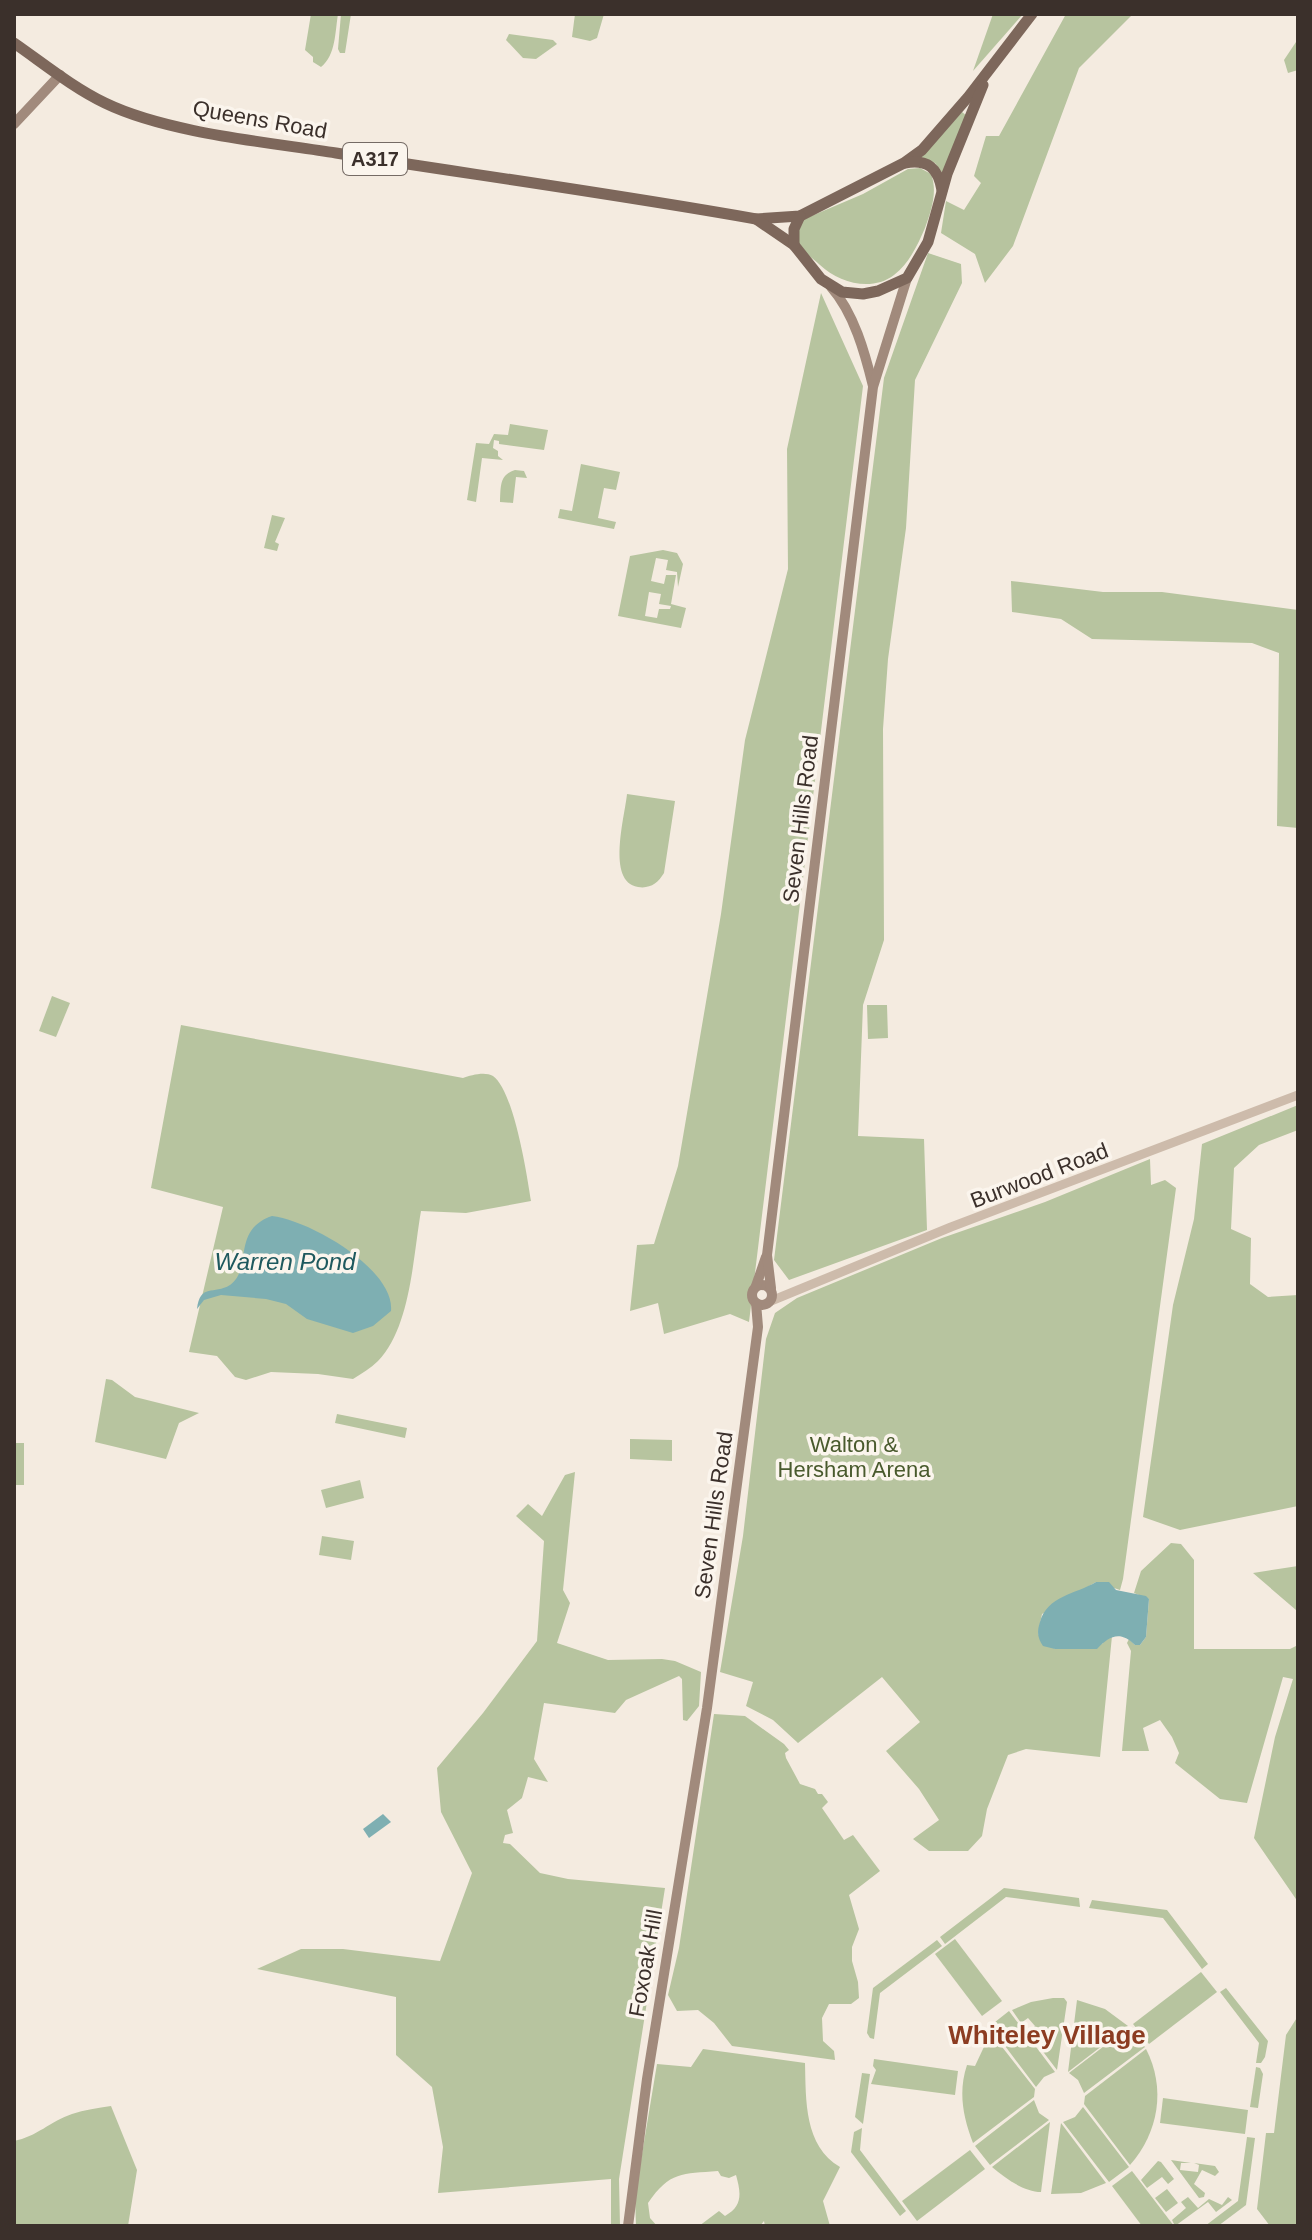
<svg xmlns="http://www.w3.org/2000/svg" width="1312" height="2240" font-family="Helvetica,sans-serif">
  <rect width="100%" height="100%" fill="#f4ebe0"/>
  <!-- green -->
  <g fill="#b7c49f" fill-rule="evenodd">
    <path d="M311 14H338C335 32 336 55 321 67L313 62V57L305 50Z"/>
    <path d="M341 14H351L345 53H340L338 49Z"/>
    <path d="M575 14H604L597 38 590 41 572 37Z"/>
    <path d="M993 14H1023L973 71Z"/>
    <path d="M1066 14H1133L1079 68 1013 246 985 283 975 254 941 233 946 201 964 210 981 183 974 176 986 136H999Z"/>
    <path d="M509 34 553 40 557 44 536 59 523 58 506 40Z"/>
    <path d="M1298 39V70L1288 73 1284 60Z"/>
    <path d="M962 112 967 116 944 175 935 163 921 157Z"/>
    <path d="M920 168 931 174C938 192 931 211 925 228 918 244 909 264 894 275 872 292 839 283 820 265 814 259 802 252 798 243 795 236 799 227 802 220L863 194 908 169Z"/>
    <path d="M928 253 961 264 962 283 915 380 906 528 888 659 883 729 884 940 863 1005 858 1136 924 1139 927 1230 789 1280 774 1260 884 378Z"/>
    <path d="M821 293 863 386 749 1322 730 1314 664 1334 658 1303 630 1311 637 1245 654 1244 678 1166 721 914 745 740 788 569 787 449Z"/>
    <path d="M510 424 548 430 544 450 499 444V441L494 440 493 448 498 451V456L503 460 482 458 476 502 467 500 476 443 489 444 494 434 508 435Z"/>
    <path d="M581 464 620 472 616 490 604 488 598 518 616 522 614 529 558 518 560 509 572 511Z"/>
    <path d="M515 470 524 471 527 478 516 477 513 503 500 502C501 487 499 475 515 470Z"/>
    <path d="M272 515 285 518 275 542 279 544 277 551 264 548Z"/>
    <path d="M663 550 677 553 683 564 678 587 677 572 666 570 668 560 656 558 651 581 664 584 666 575H676L671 604 686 608 681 628 618 616 630 556ZM649 592 661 594 659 604 671 606 670 609H659L657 618 645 616Z"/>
    <path d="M1011 581 1103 592H1162L1298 610V828L1277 826 1279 653 1252 643 1092 639 1061 619 1012 612Z"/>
    <path d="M627 794 675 801 664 873C658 883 650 889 638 887 606 882 625 816 627 794Z"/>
    <path d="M52 996 70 1003 56 1037 39 1031Z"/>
    <path d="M867 1005H887L888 1038 868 1039Z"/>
    <path d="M181 1025 463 1078C471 1075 485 1071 493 1076 514 1091 527 1175 531 1201L466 1213 421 1211C413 1256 411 1327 378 1361 371 1368 362 1373 353 1379L318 1374 271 1372 246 1380 235 1377 217 1356 189 1352 223 1207 151 1188Z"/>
    <path d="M1298 1105V1130L1259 1145 1234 1168 1231 1229 1251 1238 1250 1284 1268 1297 1298 1295V1506L1180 1530 1143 1517 1173 1305 1194 1219 1202 1144Z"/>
    <path d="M1150 1159 1151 1185 1165 1180 1176 1188 1123 1579 1120 1590 1096 1582 1042 1614 1038 1634 1055 1649 1102 1644 1106 1638 1112 1636 1100 1757 1026 1749 1008 1755 987 1809 982 1836 968 1851H929L913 1839 939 1820 919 1789 886 1751 920 1722 882 1677 798 1743 773 1720 746 1706 753 1682 720 1672 743 1536 766 1339 775 1313 797 1298 942 1238 1045 1202Z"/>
    <path d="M106 1379 112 1380 135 1397 199 1413 179 1423 166 1459 95 1442Z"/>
    <path d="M337 1414 407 1428 405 1438 335 1423Z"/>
    <path d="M630 1439 672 1440V1461L630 1459Z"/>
    <rect x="14" y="1443" width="10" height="42"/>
    <path d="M575 1472 563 1590 570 1603 557 1643 608 1660 662 1659 675 1661 701 1672 699 1706 687 1721 683 1720 682 1679 679 1676 626 1700 615 1713 544 1703 534 1759 548 1782 528 1777 522 1798 507 1810 513 1833 505 1835 503 1843 510 1844 540 1873 568 1879 665 1888 619 2179 620 2226H611V2179L438 2193 443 2147 432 2087 396 2055V1997L257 1969 301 1949H343L440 1961 472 1873 441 1812 437 1768 483 1713 537 1641 544 1541 516 1516 528 1504 542 1516 565 1475Z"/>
    <path d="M360 1480 364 1498 326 1508 321 1490Z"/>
    <path d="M322 1536 354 1541 351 1560 319 1555Z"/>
    <path d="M1171 1543 1181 1544 1194 1560V1649H1290L1298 1645V1902L1254 1838 1275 1737 1293 1679 1283 1677 1247 1803 1220 1799 1175 1763 1179 1753 1172 1737 1160 1720 1143 1728 1149 1751H1122L1131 1651 1127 1643 1129 1639 1135 1645H1140L1146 1637 1149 1599 1134 1593 1141 1571Z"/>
    <path d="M1298 1566V1618L1296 1610 1253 1573Z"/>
    <path d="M714 1714 745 1716 784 1744 789 1750 785 1753 786 1758 800 1784 815 1789 818 1794H822L828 1802 822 1808 844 1840 853 1835 880 1871 849 1895 859 1929 852 1947V1961L858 1982 859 1998 851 2004H829L822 2018 823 2041 834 2051 835 2060 732 2046 714 2023 698 2010 677 2011 668 1995 679 1948Z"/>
    <path d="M1004 1888 1079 1898 1080 1907 1006 1897 945 1944 940 1937Z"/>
    <path d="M1092 1900 1167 1910 1208 1964 1202 1969 1163 1918 1089 1908Z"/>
    <path d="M955 1939 1002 2001 982 2016 935 1954Z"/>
    <path d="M937 1940 942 1946 880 1993 874 2039 870 2038 867 2033 873 1988Z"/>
    <path d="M1201 1972 1217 1992 1149 2044 1133 2024Z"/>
    <path d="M1226 1988 1268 2041 1265 2057 1261 2063H1256L1259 2043 1220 1992Z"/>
    <path d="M1053 1998H1064L1067 2002 1057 2070 1028 2032 1035 2026 1028 2018 1021 2023 1012 2010 1031 2002Z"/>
    <path d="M1077 2000 1105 2009 1128 2026 1068 2072Z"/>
    <path d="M1009 2011 1055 2072 1044 2077 1036 2087 990 2026Z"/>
    <path d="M1298 2016V2226H1270L1257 2209 1266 2133H1274L1286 2035Z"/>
    <path d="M1129 2027 1145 2047 1084 2093 1078 2080 1069 2073Z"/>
    <path d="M988 2029 1035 2089 1034 2097 973 2143C963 2117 958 2092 967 2065L975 2066 990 2034Z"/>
    <path d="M703 2049 805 2063C806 2100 804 2146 840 2167L823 2201 830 2226H765L764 2221 760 2226H699L719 2211 725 2216C743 2206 741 2193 736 2175L729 2178 721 2176 718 2171C682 2174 670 2171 648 2203L650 2218 657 2226H636L635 2196 657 2064 691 2067Z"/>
    <path d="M1146 2049C1166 2088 1159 2132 1130 2165L1084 2104 1085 2096Z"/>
    <path d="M874 2059 958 2071 955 2095 871 2084 876 2070 873 2066Z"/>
    <path d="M1256 2067 1260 2068 1263 2074 1258 2108 1250 2107Z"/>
    <path d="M862 2073 870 2074 863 2124 855 2117Z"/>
    <path d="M1163 2098 1248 2110 1245 2134 1160 2123Z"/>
    <path d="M1034 2100 1039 2113 1049 2120 990 2165 975 2146Z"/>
    <path d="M111 2106 137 2170 128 2226H14V2141C36 2137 51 2121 72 2114 84 2110 98 2108 111 2106Z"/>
    <path d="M1083 2107 1129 2167 1109 2182 1063 2122 1075 2117Z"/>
    <path d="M1050 2122 1041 2192C1024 2192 1005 2178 992 2167Z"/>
    <path d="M1061 2123 1106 2183 1081 2193 1051 2194Z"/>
    <path d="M862 2128 860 2150 906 2211 900 2216 851 2152 854 2132Z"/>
    <path d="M1247 2137 1255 2138 1246 2205 1218 2226H1205L1238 2201Z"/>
    <path d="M970 2150 985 2169 917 2221 902 2201Z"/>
    <path d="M1171 2160 1191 2163H1181L1180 2170 1198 2172 1199 2165 1194 2163 1215 2166 1219 2172 1215 2176 1202 2170 1194 2184 1205 2193 1204 2197 1199 2198Z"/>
    <path d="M1158 2161 1161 2162 1174 2179 1168 2184 1162 2177 1147 2188 1141 2180Z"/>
    <path d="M1132 2171 1174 2226H1142L1112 2186Z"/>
    <path d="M1167 2189 1178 2203 1166 2212 1155 2198Z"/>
    <path d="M1188 2197 1198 2208 1209 2199 1222 2205 1228 2197 1232 2200 1216 2212 1208 2202 1175 2226 1172 2220 1186 2208 1181 2202Z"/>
  </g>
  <!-- water -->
  <g fill="#7eafb2">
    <path d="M272 1216C309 1220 395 1269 391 1311L373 1326 353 1333 307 1319 286 1304 266 1299 221 1295 204 1300 197 1309C200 1283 214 1295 230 1285 253 1269 231 1230 272 1216Z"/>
    <path d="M1096 1582H1109L1116 1590 1146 1596 1149 1599 1146 1637 1140 1645H1135C1120 1630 1109 1636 1097 1649H1055L1043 1646C1037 1637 1037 1631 1040 1622 1047 1596 1076 1594 1096 1582Z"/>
    <path d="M383 1814 391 1822 369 1838 363 1829Z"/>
  </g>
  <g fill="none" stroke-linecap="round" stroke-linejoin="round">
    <!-- tertiary -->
    <path stroke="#cdbbab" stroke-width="9" d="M771 1301 951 1227 1298 1095"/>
    <!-- secondary -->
    <g stroke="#a18a7c" stroke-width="10">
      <path d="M14 124 60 75"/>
      <path d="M831 287C854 313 865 353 873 386"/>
      <circle cx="762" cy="1295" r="10"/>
      <path d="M756 1286 766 1257"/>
      <path d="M771 1288 767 1255 873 387 907 278"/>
      <path d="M628 2226 647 2079 707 1708 758 1327 756 1303"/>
    </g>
    <!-- primary -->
    <g stroke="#7d675b" stroke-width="11">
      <path d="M14 43C43 63 72 87 105 103 167 133 267 142 336 153 476 175 616 194 756 219L800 216 904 163 922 150 969 96 1032 14"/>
      <path d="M905 163C928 159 938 168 942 190"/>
      <path d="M756 219 794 245 821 279 842 292 863 294 878 291 907 278 928 242 947 174 983 85"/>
      <path d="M794 245V229L800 216"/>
    </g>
  </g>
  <g text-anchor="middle" stroke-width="7" stroke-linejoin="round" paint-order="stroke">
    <!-- shield labels -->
    <rect fill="#fbf5ed" stroke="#756b65" stroke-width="2" x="343" y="143" width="64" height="32" rx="6"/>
    <g font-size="20" font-weight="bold" fill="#3b302b">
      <text x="375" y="166">A317</text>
    </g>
    <!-- street labels -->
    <g font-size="22" fill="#3b302b" stroke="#fbf5ed">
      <text transform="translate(260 119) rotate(10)" y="8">Queens Road</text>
      <text transform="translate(800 819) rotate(-83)" y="8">Seven Hills Road</text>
      <text transform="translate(1039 1175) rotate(-21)" y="8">Burwood Road</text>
      <text transform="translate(713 1515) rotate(-82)" y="8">Seven Hills Road</text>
      <text transform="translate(645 1963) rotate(-80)" y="8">Foxoak Hill</text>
    </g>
    <!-- park labels -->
    <g font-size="22" fill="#495a2d" stroke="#fbf5ed">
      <text x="854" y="1452">Walton &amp;<tspan x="854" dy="25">Hersham Arena</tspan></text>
    </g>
    <!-- water labels -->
    <g font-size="24" font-style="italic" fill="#1e595e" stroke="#fbf5ed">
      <text x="285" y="1270">Warren Pond</text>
    </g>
    <!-- quarter labels -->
    <g font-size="26" font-weight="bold" fill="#8c3c21" stroke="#fbf5ed">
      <text x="1047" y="2044">Whiteley Village</text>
    </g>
  </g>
  <!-- border -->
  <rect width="1312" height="2240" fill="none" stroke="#3b302b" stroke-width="32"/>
</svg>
